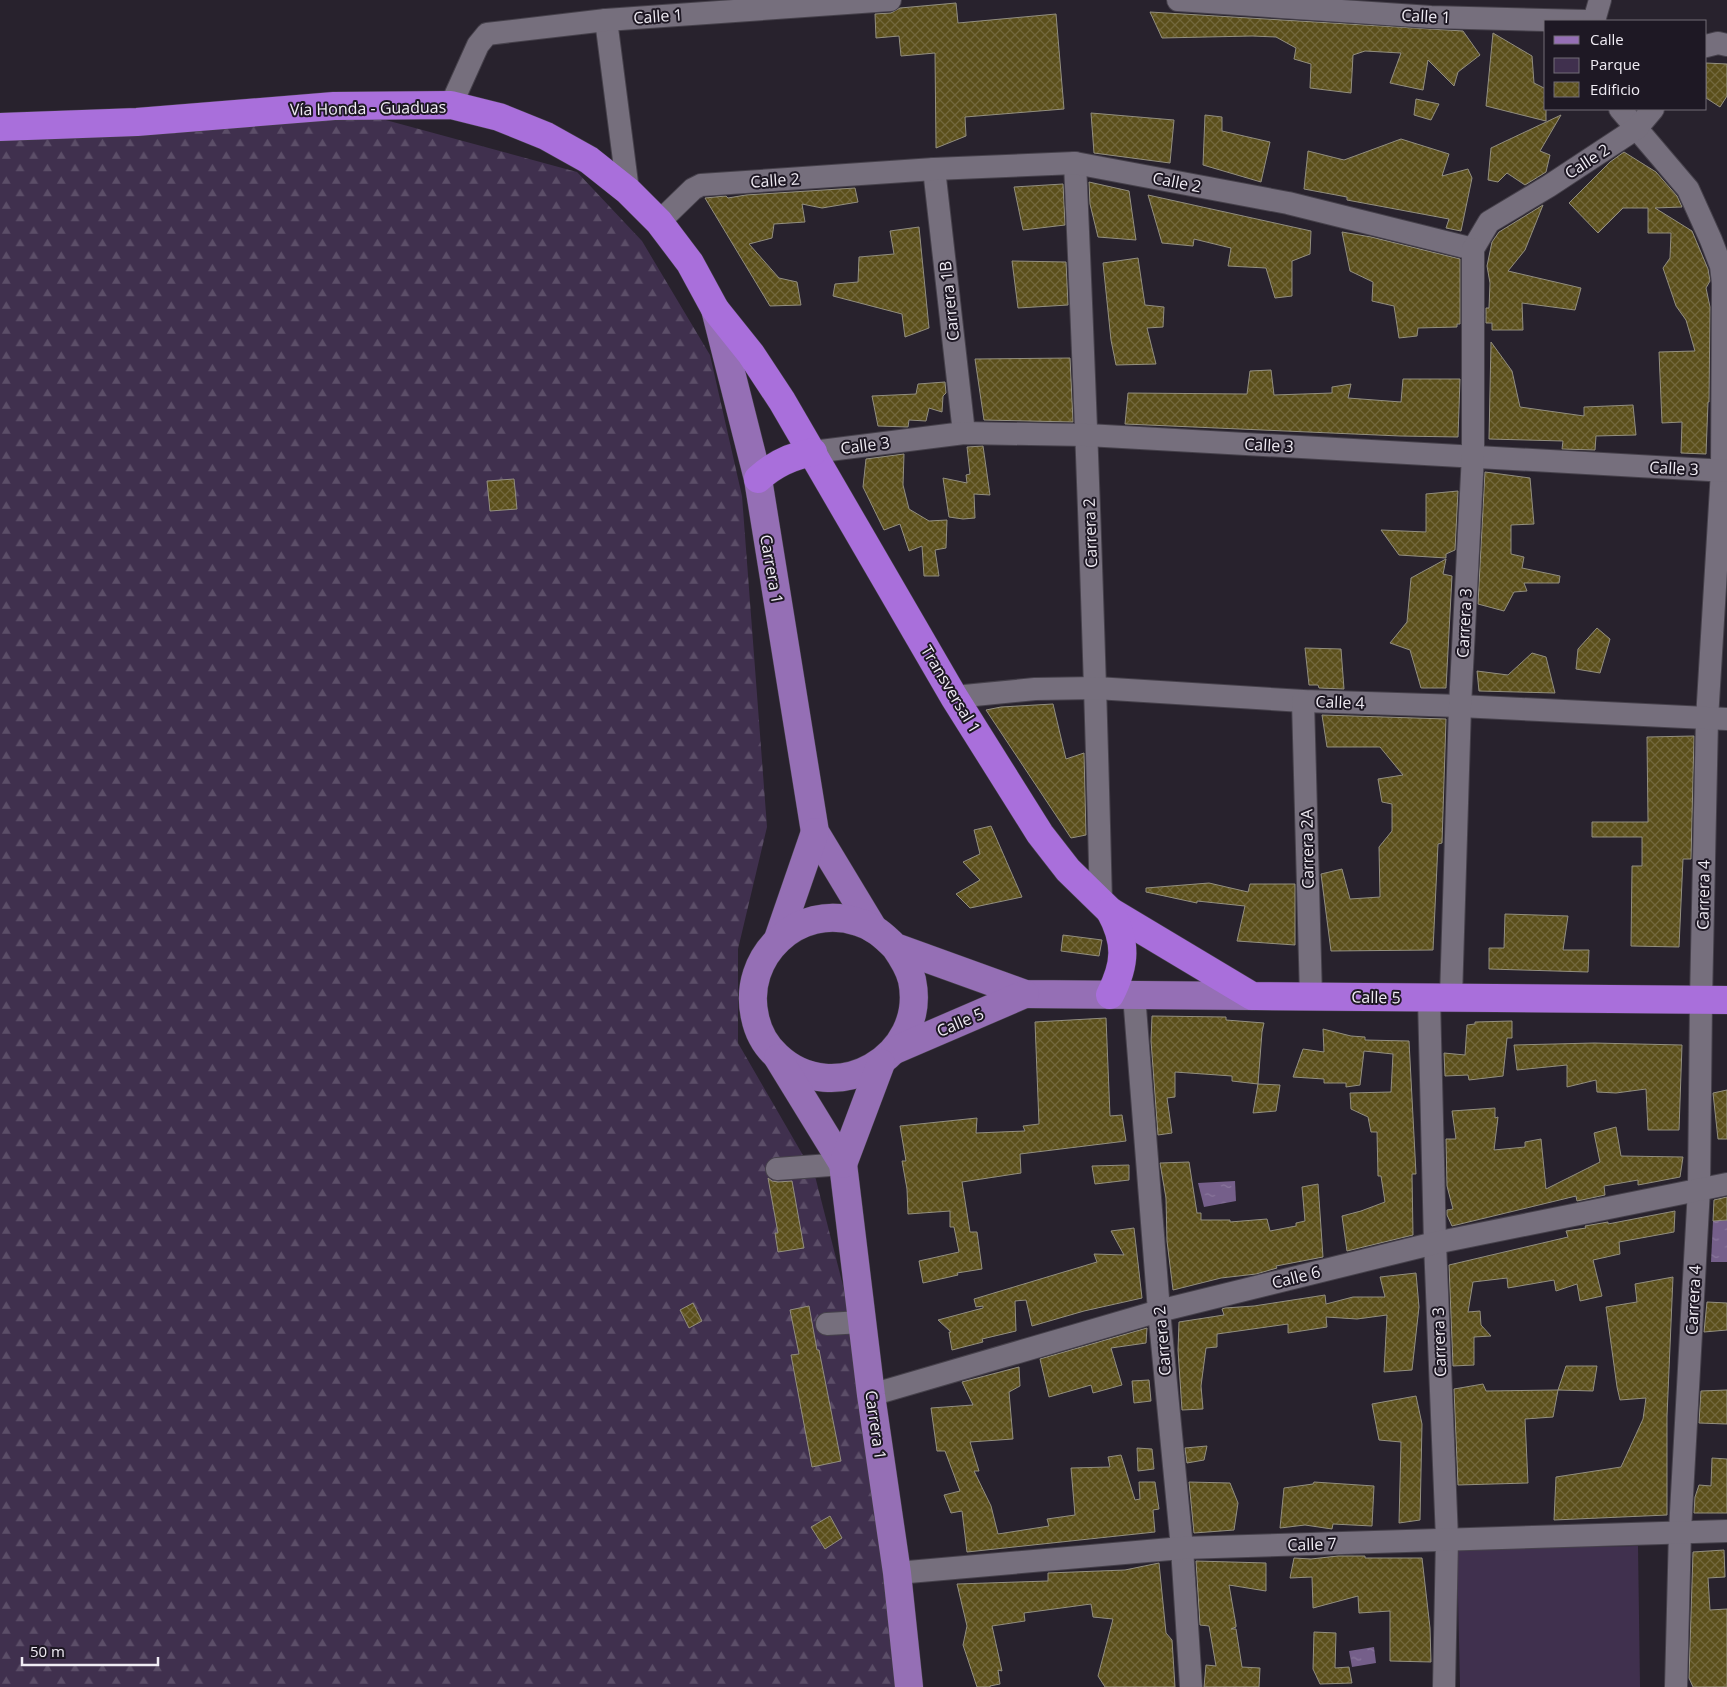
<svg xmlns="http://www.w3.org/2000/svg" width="1727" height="1687" font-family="'Open Sans',sans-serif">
  <defs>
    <pattern id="forest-firs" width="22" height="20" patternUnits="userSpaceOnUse" patternTransform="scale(1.25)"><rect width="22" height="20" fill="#40304e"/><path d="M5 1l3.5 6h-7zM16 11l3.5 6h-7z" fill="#5c4e68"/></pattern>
    <pattern id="water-ripples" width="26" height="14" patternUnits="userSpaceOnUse" patternTransform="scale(1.25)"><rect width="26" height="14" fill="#755f8a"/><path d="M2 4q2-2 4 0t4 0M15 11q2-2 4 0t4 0" fill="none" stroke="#89769b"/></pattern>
    <pattern id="building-cross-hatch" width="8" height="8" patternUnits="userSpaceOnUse" patternTransform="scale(1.25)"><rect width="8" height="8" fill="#5b4f1b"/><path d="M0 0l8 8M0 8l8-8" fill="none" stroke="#73683d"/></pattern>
  </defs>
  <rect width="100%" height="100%" fill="#28222d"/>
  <!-- green -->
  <path fill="#40304e" d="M1638 1546 1640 1687H1460L1457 1549Z"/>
  <!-- forest -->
  <path fill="url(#forest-firs)" d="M334 106 577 172 642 241 710 355 742 496 767 827 738 949V1043L815 1176 871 1395 909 1687H0V127Z"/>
  <!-- water -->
  <g fill="url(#water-ripples)">
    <path d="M1235 1181 1236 1201 1204 1207 1198 1183Z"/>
    <path d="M1727 1220V1262H1711L1713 1221Z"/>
    <path d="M1374 1647 1376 1663 1352 1667 1349 1651Z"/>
  </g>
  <!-- building -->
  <g fill="url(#building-cross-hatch)" stroke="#928e7f">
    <path d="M956 3 958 23 1056 14 1064 109 965 117 966 136 936 148 935 53 901 56 899 36 876 38 875 14 891 13 900 8Z"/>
    <path d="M1150 12 1463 31 1480 55 1458 72 1454 86 1428 60 1423 90 1390 83 1401 53 1365 51 1353 55 1351 93 1310 88 1311 64 1294 59 1296 48 1276 37 1252 36 1162 38Z"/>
    <path d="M1493 33 1532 56 1534 83 1546 89V121L1486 106Z"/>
    <path d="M1706 63 1727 64V96L1720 107 1706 98Z"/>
    <path d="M1416 99 1439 104 1431 120 1414 115Z"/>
    <path d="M1091 113 1174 120 1170 163 1094 153Z"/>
    <path d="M1205 115 1222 117V131L1270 142 1261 182 1203 165Z"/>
    <path d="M1561 115 1540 151 1550 155 1546 172 1525 185 1507 173 1498 182 1488 180 1491 148Z"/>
    <path d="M1401 139 1449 154 1442 176 1468 169 1472 178 1461 231 1446 228 1449 219 1347 200V197L1304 189 1308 151 1344 160Z"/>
    <path d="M1624 152 1656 172 1677 196 1682 207 1655 208 1692 231 1708 269 1710 281 1706 288 1710 307 1709 402H1708L1706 454 1681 453 1682 422 1662 423 1659 352 1695 351 1686 320 1676 306 1663 268 1670 258 1671 233H1648V208H1623L1598 233 1569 203 1610 162Z"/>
    <path d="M1089 182 1129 191 1136 240 1098 237 1090 204Z"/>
    <path d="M1063 184 1065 225 1023 230 1014 187Z"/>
    <path d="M855 188 858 202 822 208 802 204 805 222 774 224 772 238 749 244 779 278 797 282 801 305 770 306 705 198 726 196 728 198 746 195Z"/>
    <path d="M1148 195 1311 231 1310 254 1292 261V296L1275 298 1266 268 1228 266 1231 248 1194 239 1193 246 1162 243Z"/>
    <path d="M1543 205 1525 250 1508 271 1581 288 1575 310 1522 303 1523 330H1492V323H1486V308H1489L1490 283 1487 266 1492 242 1499 232Z"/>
    <path d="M919 227 929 328 905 337 902 314 833 296 835 284 858 282 859 257 894 254 890 231Z"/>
    <path d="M1342 232 1371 237 1460 259V324H1457V327L1418 328 1417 336 1399 338 1394 306 1372 301 1373 282 1350 271Z"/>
    <path d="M1138 258 1145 305 1164 307 1163 327 1147 328 1156 364 1116 365 1111 340 1103 263Z"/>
    <path d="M1012 261 1066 262 1068 305 1018 308Z"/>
    <path d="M1491 342 1512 371 1520 407 1584 416V407L1633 405 1636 435 1596 436 1595 450 1562 449 1563 441 1489 439Z"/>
    <path d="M1070 358 1073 422 984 420 975 359Z"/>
    <path d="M1271 370 1274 395 1332 393V387L1351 384 1348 398 1401 402 1403 379H1460L1458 437 1400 436 1125 424 1128 393 1247 394 1250 371Z"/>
    <path d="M945 382 946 393 943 396 942 412 929 408 926 421 909 420 908 427 878 426 872 396 916 394 918 384Z"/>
    <path d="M983 446 990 495 974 494 975 518 963 519 949 517 943 478 967 483 966 475 970 474 967 447Z"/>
    <path d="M904 454 903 485 909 509 929 521 947 520 946 548 935 550 939 576H924L922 546 909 551 900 524 884 530 863 487 866 459Z"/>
    <path d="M1485 472 1530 478 1534 524 1511 525V554L1524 557 1522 568 1560 576 1559 583H1524L1527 591 1514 592 1504 611 1478 604Z"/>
    <path d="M514 479 517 509 490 511 487 481Z"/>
    <path d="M1458 491 1455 550 1446 554V558L1399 555 1381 530 1426 532V494Z"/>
    <path d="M1446 559 1443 574 1452 576 1446 688H1421L1410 650 1390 643 1407 622 1411 578Z"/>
    <path d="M1597 628 1610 639 1600 673 1576 669 1578 649Z"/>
    <path d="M1305 648 1341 649 1344 689 1319 688 1318 685H1309Z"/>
    <path d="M1532 653 1546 657 1555 693 1479 691 1477 671 1508 675Z"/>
    <path d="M1053 704 1066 759 1084 753 1086 835 1071 838 986 710 1001 707Z"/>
    <path d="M1322 715 1446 719 1442 843 1438 844 1433 950 1331 951 1321 874 1342 869 1350 899 1380 897 1379 847 1392 831V804L1382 802 1378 779 1403 775 1380 747H1327Z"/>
    <path d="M1694 736 1691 859H1683L1679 947 1631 946 1632 866H1642V837H1592V822H1648L1647 737Z"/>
    <path d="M991 826 1022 897 970 908 956 894 980 880 963 862 980 854 974 830Z"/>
    <path d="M1209 883 1248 892 1250 884H1295V945L1237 941 1245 906 1197 901V903L1146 892V888Z"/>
    <path d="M1505 914 1568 916 1563 950H1589L1588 972 1489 969V948H1504Z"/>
    <path d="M1063 935 1102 940 1099 956 1061 951Z"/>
    <path d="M1152 1016 1226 1017V1020L1264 1023 1262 1032 1258 1084 1232 1081V1076L1175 1072V1097L1167 1098 1172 1133 1158 1135 1151 1041Z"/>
    <path d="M1106 1018 1110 1116 1122 1115 1126 1141 1020 1154 1021 1173 962 1182 970 1232H977L982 1269 957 1273 958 1275 923 1283 919 1261 959 1252 954 1227H950V1211L908 1214 907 1189 902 1161H906L900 1126 977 1118 976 1133 1025 1131 1023 1126 1039 1124 1035 1022Z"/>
    <path d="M1512 1021V1038H1507L1503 1076 1469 1080 1468 1075 1445 1076 1444 1053 1465 1055 1467 1025 1475 1024V1022Z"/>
    <path d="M1323 1029 1351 1036 1365 1037V1040L1409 1041 1416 1174H1412L1413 1235 1347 1251 1342 1216 1361 1211 1385 1202 1381 1176H1378L1377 1132H1371L1368 1117 1351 1109 1350 1093 1391 1092 1393 1054 1364 1051 1360 1085 1346 1087V1083H1324V1079L1293 1077 1303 1049 1324 1052Z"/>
    <path d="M1594 1043 1682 1045 1679 1130H1648L1646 1089 1616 1093 1597 1092 1596 1080 1567 1087V1065L1517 1070 1514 1045Z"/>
    <path d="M1258 1084 1280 1085 1276 1111 1253 1113Z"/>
    <path d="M1727 1090V1139H1718L1713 1093Z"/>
    <path d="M1495 1108V1118L1498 1117 1494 1150 1525 1147V1142L1541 1139 1546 1189 1600 1162 1594 1133 1616 1127 1621 1156 1683 1157 1680 1177 1638 1185V1180L1604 1186 1605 1195 1577 1201 1576 1196 1452 1226 1447 1215V1210L1453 1209 1447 1186 1446 1139H1456L1452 1111Z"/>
    <path d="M1189 1162 1197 1213H1201V1220H1230V1222L1267 1219 1270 1231 1296 1226V1223L1305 1221 1302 1187 1318 1184 1323 1257 1276 1266 1277 1268 1256 1274 1221 1278 1173 1290 1167 1241 1166 1198 1160 1163Z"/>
    <path d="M1129 1165V1180L1095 1184 1092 1166Z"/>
    <path d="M768 1178 772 1181 778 1182 792 1181 804 1248 778 1252 775 1233H778Z"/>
    <path d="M1727 1197V1220L1713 1221 1714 1200Z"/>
    <path d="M1675 1211 1674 1232 1619 1242 1620 1254 1593 1260 1602 1296 1580 1301 1577 1284 1556 1291 1554 1280 1508 1288 1507 1278 1473 1282 1468 1312 1480 1311 1481 1325 1491 1336 1474 1337V1365L1453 1366 1449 1265 1568 1237 1566 1231 1586 1228 1585 1226 1608 1222V1224Z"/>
    <path d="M1134 1228 1142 1298 1084 1311 1032 1326 1026 1300 1015 1301 1016 1331 982 1339 983 1342 952 1350 949 1332H951L938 1320 983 1308V1306L976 1307 974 1299 1097 1262 1094 1254 1124 1255 1111 1231Z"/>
    <path d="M1416 1273 1419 1307 1412 1370 1384 1372 1387 1315 1357 1319 1326 1317 1327 1327 1288 1333V1324L1217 1334V1347L1206 1348 1201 1386 1203 1409 1182 1410 1178 1350 1179 1322 1224 1315 1222 1309 1225 1308 1254 1306 1325 1295 1326 1304 1353 1297H1385L1380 1277Z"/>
    <path d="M1673 1277 1667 1416V1515L1554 1520 1556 1477 1621 1467 1643 1419 1646 1398 1620 1400 1617 1387 1606 1307 1637 1302 1635 1284Z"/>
    <path d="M1707 1302 1727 1303V1330L1704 1332Z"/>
    <path d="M693 1303 702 1321 689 1328 680 1310Z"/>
    <path d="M809 1306 817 1350H819L841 1461 812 1467 791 1355 799 1354 790 1310Z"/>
    <path d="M1147 1328 1146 1343 1111 1348 1122 1385 1093 1393 1091 1385 1049 1397 1040 1359Z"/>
    <path d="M1566 1366H1597L1593 1391 1558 1390Z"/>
    <path d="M1019 1367 1020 1386 1009 1392 1013 1439 970 1442 979 1471H974L991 1506 998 1534 1049 1526 1047 1519 1075 1515 1071 1468 1110 1467 1108 1457 1121 1455 1135 1500 1140 1499 1139 1482H1155L1159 1509 1153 1510 1155 1532 967 1552 962 1511 951 1513 944 1495 960 1491 945 1451H937L931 1408 973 1405 962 1382Z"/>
    <path d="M1149 1380 1151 1401 1134 1403 1132 1381Z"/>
    <path d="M1483 1384 1486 1391 1558 1390 1553 1417 1525 1419 1528 1483 1458 1485 1454 1389Z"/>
    <path d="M1727 1390V1424L1699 1423 1701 1391Z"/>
    <path d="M1416 1396 1422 1424 1420 1520 1399 1523 1401 1442 1379 1440 1372 1404Z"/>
    <path d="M1207 1446 1204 1460 1187 1463 1185 1448Z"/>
    <path d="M1137 1448 1152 1449 1154 1469 1138 1471Z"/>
    <path d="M1712 1458 1727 1459V1513H1694L1695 1497 1699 1485 1711 1486Z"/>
    <path d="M1189 1482 1230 1483 1238 1503 1234 1530 1194 1533Z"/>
    <path d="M1314 1482 1374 1486 1372 1526 1333 1524 1332 1529 1305 1525 1280 1528 1284 1488 1313 1484Z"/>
    <path d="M830 1516 842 1538 825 1549 811 1527Z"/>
    <path d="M1724 1550 1725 1577 1708 1578 1710 1610 1727 1609V1687H1693L1689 1678 1693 1552Z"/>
    <path d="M1338 1556H1365V1558H1422L1430 1628 1431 1662 1390 1661V1611L1359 1613 1358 1596 1313 1608 1312 1577 1290 1578 1294 1558 1311 1559Z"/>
    <path d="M1196 1561 1266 1563V1591L1229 1585 1236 1625V1627L1231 1629H1236L1242 1667 1260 1668 1259 1687H1204L1206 1665 1216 1666 1209 1626 1200 1625Z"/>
    <path d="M1159 1563 1166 1633 1172 1640 1175 1687H1105L1098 1676 1113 1619 1093 1617 1091 1604 1024 1613 1025 1621 992 1626 1002 1671 998 1670 1000 1684 990 1686V1687H977L963 1645 967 1626 957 1584 1048 1581V1573L1125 1570Z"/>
    <path d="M1314 1632 1336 1633 1335 1668 1349 1667 1352 1683 1320 1684 1313 1669Z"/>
  </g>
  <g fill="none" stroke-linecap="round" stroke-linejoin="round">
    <!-- minor casing -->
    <g stroke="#46414b" stroke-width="24">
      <g id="minor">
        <path d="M1178 0 1431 17 1585 21"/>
        <path d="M606 20 628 191"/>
        <path d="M1594 21 1600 0"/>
        <path d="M1706 46 1718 43 1727 45"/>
        <path d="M451 105 478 45 487 34 606 20 890 0"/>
        <path d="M1620 109 1688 189 1711 240 1721 266 1723 283 1722 471 1707 719 1701 1000 1699 1189 1680 1531 1676 1687"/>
        <path d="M1075 163C1086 410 1095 656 1101 903"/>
        <path d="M934 169 964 433"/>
        <path d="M659 222 693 189 701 185 934 169 1075 163 1288 203 1473 249"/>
        <path d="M1473 249 1489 222 1549 186 1637 128 1653 109"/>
        <path d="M813 452 964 433 1087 435 1727 471"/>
        <path d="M954 697 1035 689 1096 688 1303 701 1460 706 1727 719"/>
        <path d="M1303 701 1311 997"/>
        <path d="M1134 995 1159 1311 1182 1548 1191 1687"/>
        <path d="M1451 997 1460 706 1473 455V249"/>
        <path d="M1429 998 1435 1243 1447 1539 1444 1687"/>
        <path d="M777 1169 843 1164"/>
        <path d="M827 1324 862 1322"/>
        <path d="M871 1395 1159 1311 1435 1243 1727 1184"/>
        <path d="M897 1573 1182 1548 1727 1531"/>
      </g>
    </g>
    <!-- major casing -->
    <g stroke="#46414b" stroke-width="29">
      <g id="major">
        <path d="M715 309 758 479 815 832 873 928"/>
        <path d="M778 939 815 832"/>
        <path d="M895 947C902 957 909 968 912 980 928 1057 834 1110 777 1056 766 1046 758 1032 755 1017 741 957 798 902 858 922 873 926 884 936 895 947L1025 994 1252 996"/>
        <path d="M895 1050 1025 994"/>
        <path d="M778 1058 843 1164 871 1395 897 1573 909 1687"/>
        <path d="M843 1164 881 1063"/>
      </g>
    </g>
    <!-- highway casing -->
    <g stroke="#46414b" stroke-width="29">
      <g id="highway">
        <path d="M0 127 137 122 334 106 451 105 499 117 546 136 589 160 628 191 659 222 690 263 715 309 751 354 782 401 954 697 1040 834 1068 870 1110 911 1252 996 1727 1000"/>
        <path d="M758 479C774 464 791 456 813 452"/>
        <path d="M1110 995C1126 964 1127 942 1110 911"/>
      </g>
    </g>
    <!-- minor -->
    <use href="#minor" stroke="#766f7d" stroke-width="22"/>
    <!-- major -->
    <use href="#major" stroke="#956fb5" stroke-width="28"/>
    <!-- highway -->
    <use href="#highway" stroke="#a96fdb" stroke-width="28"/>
  </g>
  <g text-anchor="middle" stroke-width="4" stroke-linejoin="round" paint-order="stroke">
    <!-- street labels -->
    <g font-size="16" fill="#f0ecf4" stroke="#1e1824">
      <text transform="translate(658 16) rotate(-4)" y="6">Calle 1</text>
      <text transform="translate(1426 16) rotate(3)" y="6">Calle 1</text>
      <text transform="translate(368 108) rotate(-1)" y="6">Vía Honda - Guaduas</text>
      <text transform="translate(1587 161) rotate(-33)" y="6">Calle 2</text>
      <text transform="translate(775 180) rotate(-4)" y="6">Calle 2</text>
      <text transform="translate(1177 182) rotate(11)" y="6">Calle 2</text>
      <text transform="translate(949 301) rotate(-96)" y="6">Carrera 1B</text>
      <text transform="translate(865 445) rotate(-7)" y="6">Calle 3</text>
      <text transform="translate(1269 445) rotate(3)" y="6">Calle 3</text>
      <text transform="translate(1674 468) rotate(3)" y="6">Calle 3</text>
      <text transform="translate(1090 533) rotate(-92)" y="6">Carrera 2</text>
      <text transform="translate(772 569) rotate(80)" y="6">Carrera 1</text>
      <text transform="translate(1464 623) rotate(-87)" y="6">Carrera 3</text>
      <text transform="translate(951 689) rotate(59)" y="6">Transversal 1</text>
      <text transform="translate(1340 702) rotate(2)" y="6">Calle 4</text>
      <text transform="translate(1307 849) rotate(-91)" y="6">Carrera 2A</text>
      <text transform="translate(1703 895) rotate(-89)" y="6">Carrera 4</text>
      <text transform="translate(1376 997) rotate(1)" y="6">Calle 5</text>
      <text transform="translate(960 1022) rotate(-23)" y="6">Calle 5</text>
      <text transform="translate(1296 1277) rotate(-14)" y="6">Calle 6</text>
      <text transform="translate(1693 1300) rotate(-87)" y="6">Carrera 4</text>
      <text transform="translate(1162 1341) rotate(-95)" y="6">Carrera 2</text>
      <text transform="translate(1439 1342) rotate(-92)" y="6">Carrera 3</text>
      <text transform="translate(876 1425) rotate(82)" y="6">Carrera 1</text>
      <text transform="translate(1312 1544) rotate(-2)" y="6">Calle 7</text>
    </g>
  </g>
  <!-- legend -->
  <rect x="1544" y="20" width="162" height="90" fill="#1e1824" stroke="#726d77"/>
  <rect x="1554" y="36" width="25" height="8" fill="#956fb5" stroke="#726d77"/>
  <text x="1590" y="45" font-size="15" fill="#f0ecf4">Calle</text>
  <rect x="1554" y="58" width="25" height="15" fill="#40304e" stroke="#726d77"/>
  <text x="1590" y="70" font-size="15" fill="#f0ecf4">Parque</text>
  <rect x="1554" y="82" width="25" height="15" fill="url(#building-cross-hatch)" stroke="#726d77"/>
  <text x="1590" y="95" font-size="15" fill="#f0ecf4">Edificio</text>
  <!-- scale -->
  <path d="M22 1657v8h136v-8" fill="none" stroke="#f0ecf4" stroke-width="2.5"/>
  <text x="30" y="1657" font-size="15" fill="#f0ecf4" stroke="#1e1824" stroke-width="4" paint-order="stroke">50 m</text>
</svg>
